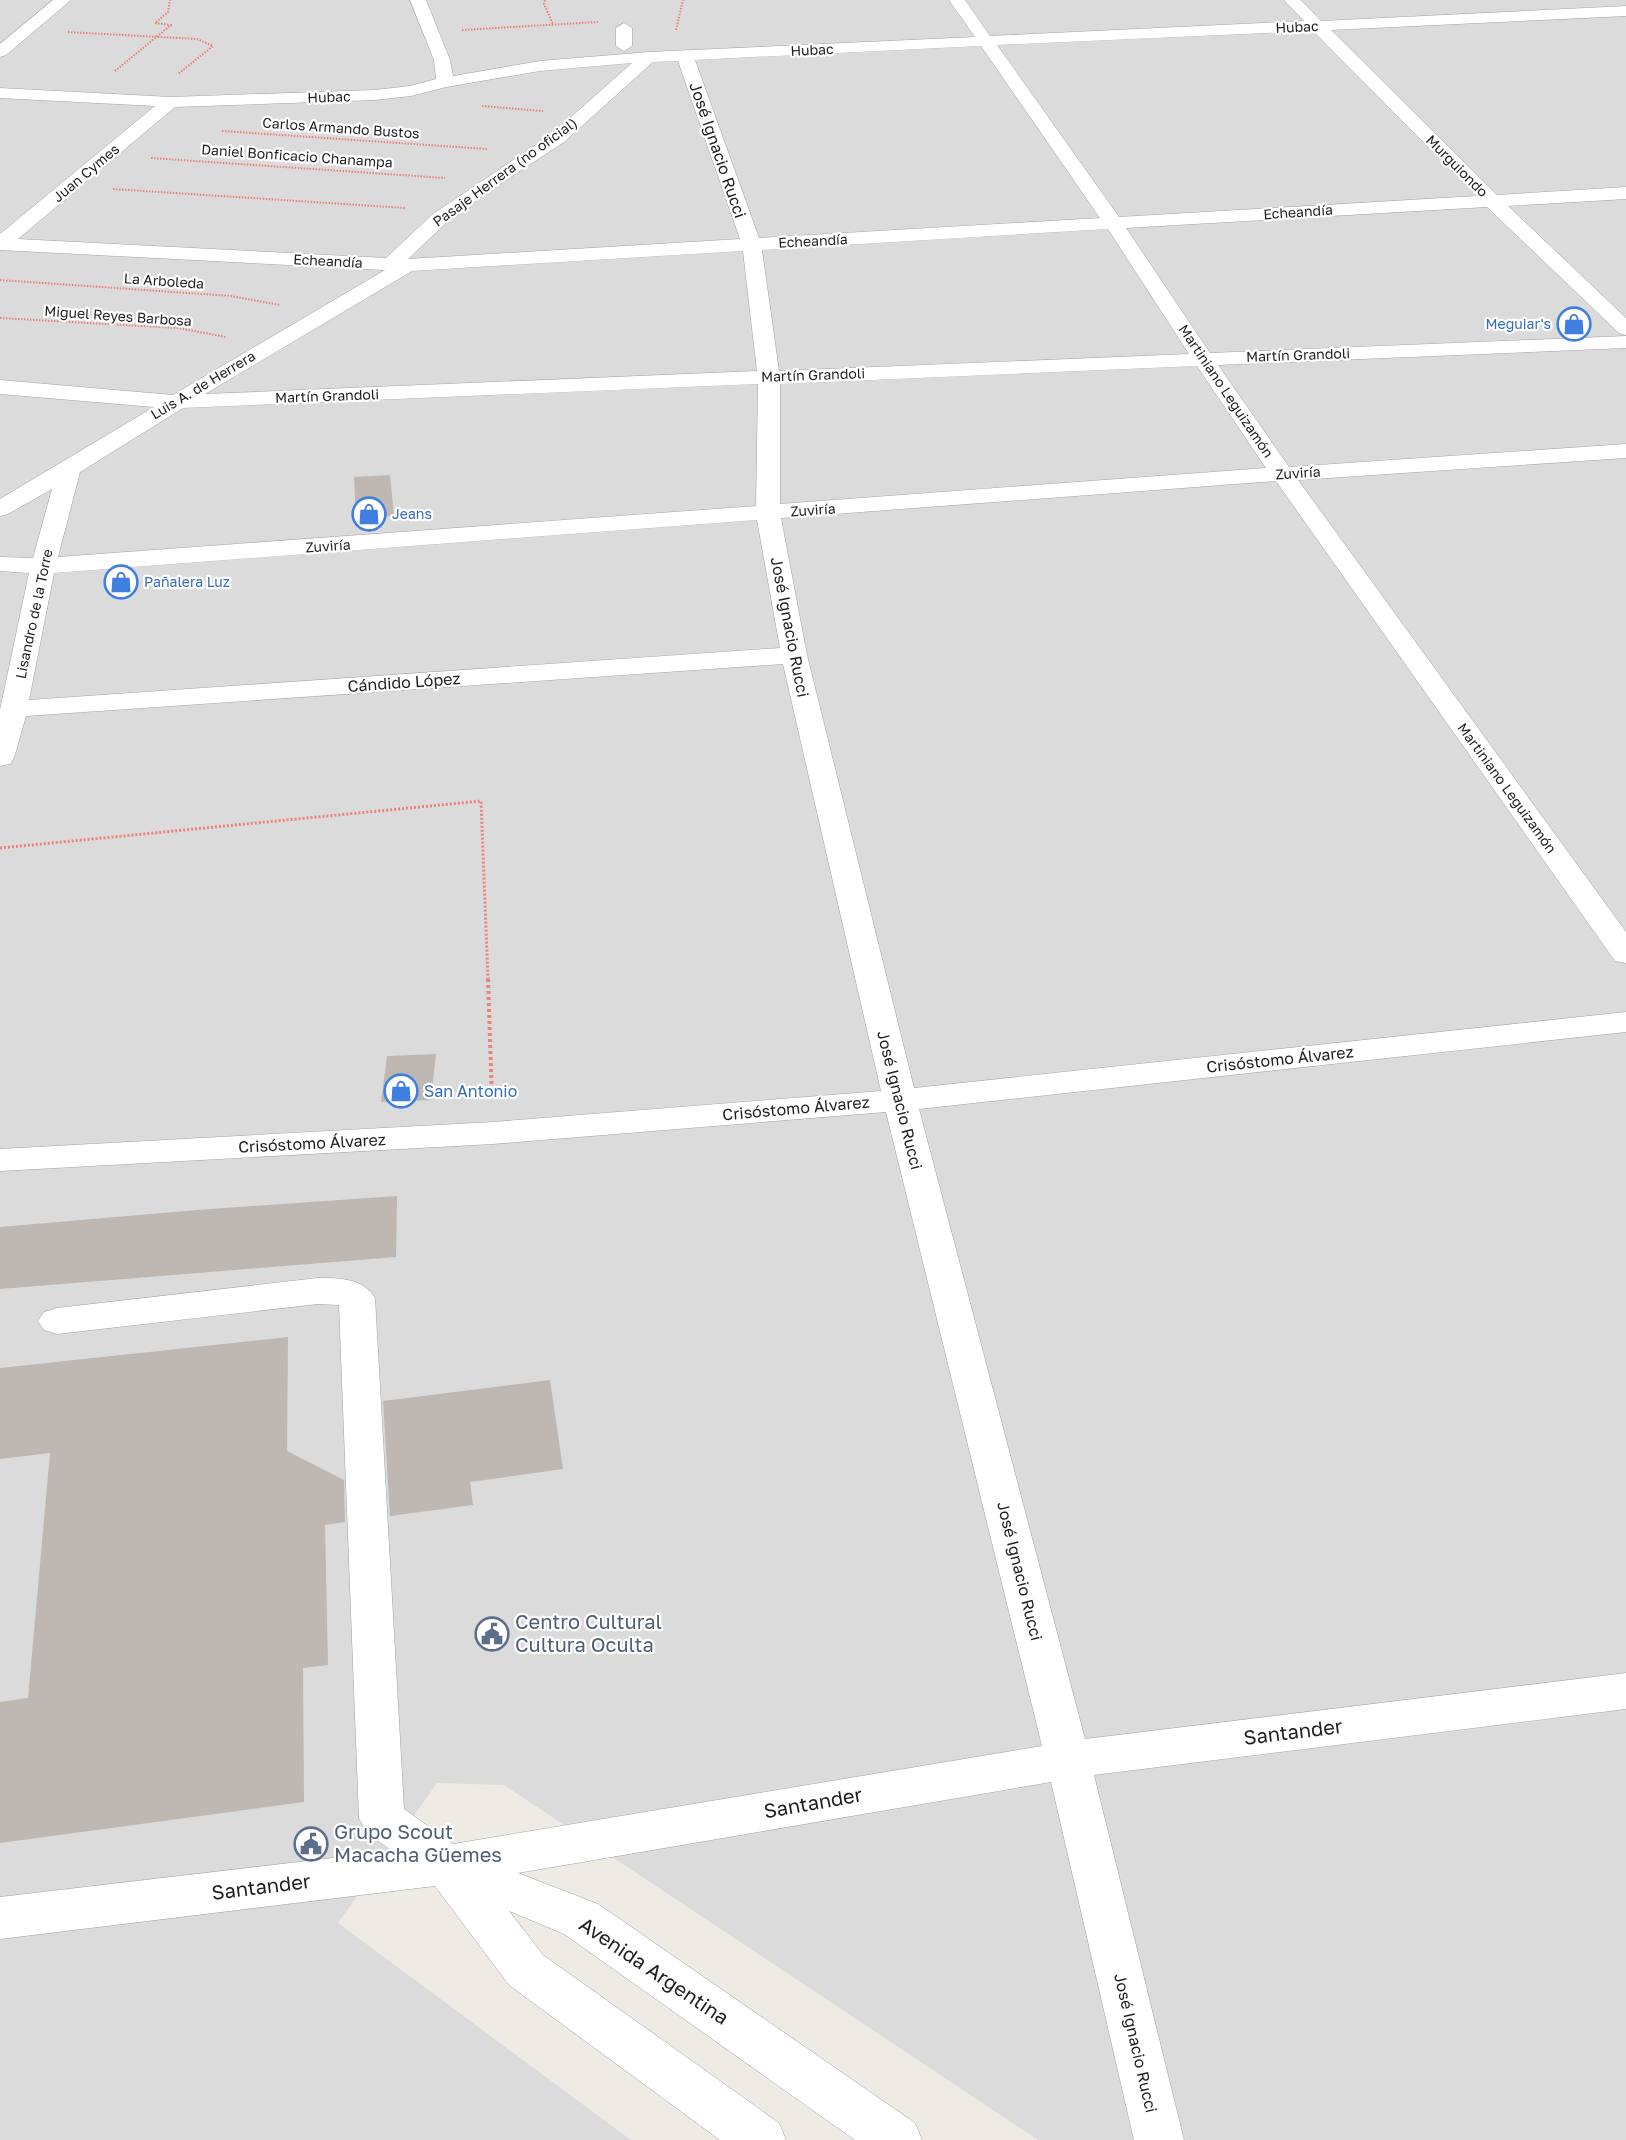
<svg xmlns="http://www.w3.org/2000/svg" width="1626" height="2140" font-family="'Golos Text',sans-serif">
  <rect width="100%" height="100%" fill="#eeebe5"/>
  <!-- residential -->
  <path fill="#dcdbdb" d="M0 0H1626V2140H1038L504 1785 437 1783 338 1923 631 2140H0Z"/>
  <!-- building -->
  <g fill="#beb7b2">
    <path d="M390 475 394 516 356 519 354 477Z"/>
    <path d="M436 1054 431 1100 381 1102 387 1056Z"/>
    <path d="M397 1196 396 1257 0 1289V1227L197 1210Z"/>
    <path d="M288 1337 287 1451 344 1480 345 1522 325 1525 328 1665 303 1668 304 1802 0 1843V1702L28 1698 50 1453 0 1459V1368Z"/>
    <path d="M550 1380 563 1469 470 1482 473 1505 390 1516 383 1401Z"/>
  </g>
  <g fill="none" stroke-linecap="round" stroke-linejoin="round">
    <!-- minor casing -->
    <g stroke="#a2a2a2" stroke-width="1">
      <g id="minor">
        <path d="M53 0H71L6 55 0 57V44Z"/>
        <path d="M410 0H426L450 60 453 76 540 61 649 52 975 37 949 0H965L990 36 1304 21 1284 0H1301L1321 21 1626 6V16L1331 30 1497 195 1626 187V199L1508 206 1626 318V335L1619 333 1487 207 1126 228 1210 353 1626 336V348L1218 365 1289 467 1626 444V458L1298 480 1626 932V963L1615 961 1276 481 781 518 807 655 914 1088 1626 1012V1032L919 1109 1085 1739 1626 1673V1709L1094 1775 1184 2140H1134L1051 1782 518 1873 598 1904 915 2123 922 2140H855L564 1934 509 1911 543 1955 779 2123 786 2140H720L509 1985 435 1886 0 1939V1897L392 1851 366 1832 359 1818 339 1305 318 1304 57 1334 44 1330 38 1321 44 1312 57 1308 318 1278C339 1278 363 1278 375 1298L404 1809 453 1844 1042 1746 886 1112 493 1144 0 1171V1149L493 1122 881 1091 783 664 26 716 14 758 10 764 0 766V710L29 573 0 571V557L33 558 52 489 8 514 0 516V499L154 407 0 394V380L173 395 385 270 0 250V234L155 106 0 98V88L171 97 375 90 410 86 436 79 434 60ZM1313 31 1477 196 1119 217 997 45ZM981 46 1100 218 759 238 695 60ZM678 61 740 239 408 259 447 222 491 190 564 142 653 62ZM632 63 552 134 433 214 386 258 18 239 175 107 375 100 411 96 446 87 540 71ZM1108 229 1189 354 779 371 762 250ZM743 251 757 371 205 394 412 271ZM1197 366 1266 468 780 504V384ZM758 384 756 506 58 557 80 472 183 408ZM757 520 780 648 29 700 54 573Z"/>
        <path d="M624 23 632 28V46L624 51 616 46V28Z"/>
      </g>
    </g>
    <!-- path-far2 -->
    <g stroke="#ed8277" stroke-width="2" stroke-dasharray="1.5 1.5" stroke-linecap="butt">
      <path d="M545 0 544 4 553 24"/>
      <path d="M462 30 598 22"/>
      <path d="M676 30 683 0"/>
      <path d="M68 32 197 39 213 46 178 74"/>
      <path d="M115 71 171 25 155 23 168 12 170 0"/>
      <path d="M482 106 543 111"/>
      <path d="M222 131 487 149"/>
      <path d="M151 158 445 178"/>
      <path d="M113 189 405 208"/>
      <path d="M0 280 231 296 280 305"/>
      <path d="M0 318 178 328 226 337"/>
    </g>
    <!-- path-far1 -->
    <path stroke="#ed8277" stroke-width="3" stroke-dasharray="2 2" stroke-linecap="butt" d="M0 848 481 801 488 980"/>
    <!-- path -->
    <path stroke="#ed8277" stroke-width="4" stroke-dasharray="3 3" stroke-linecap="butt" d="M488 979 492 1099"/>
    <!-- minor -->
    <use href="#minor" fill="#fff" fill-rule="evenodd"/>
  </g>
  <!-- icons -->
  <defs>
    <g id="shop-ring" transform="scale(1.725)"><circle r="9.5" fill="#fff" stroke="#3f7fe0" stroke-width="1.5"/><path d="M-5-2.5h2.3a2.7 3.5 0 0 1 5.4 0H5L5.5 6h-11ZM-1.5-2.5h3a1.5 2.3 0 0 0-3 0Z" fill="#3f7fe0"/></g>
    <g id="civic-ring" transform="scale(1.725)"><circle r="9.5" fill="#fff" stroke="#5c6f8a" stroke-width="1.5"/><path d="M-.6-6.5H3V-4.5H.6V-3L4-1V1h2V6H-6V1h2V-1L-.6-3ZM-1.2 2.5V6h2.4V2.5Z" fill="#5c6f8a"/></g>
  </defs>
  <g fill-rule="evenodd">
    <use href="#shop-ring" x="1574" y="324"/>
    <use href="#shop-ring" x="369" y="514"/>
    <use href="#shop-ring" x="121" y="582"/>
    <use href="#shop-ring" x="401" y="1091"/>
    <use href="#civic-ring" x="492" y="1634"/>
    <use href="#civic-ring" x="311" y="1844"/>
  </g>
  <g text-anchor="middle" stroke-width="4.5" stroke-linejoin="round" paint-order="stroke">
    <!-- far-street labels -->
    <g font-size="14" fill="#1e1e1e" stroke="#fff">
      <text transform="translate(1297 27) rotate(-3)" y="5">Hubac</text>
      <text transform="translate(812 50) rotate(-3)" y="5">Hubac</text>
      <text transform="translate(329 97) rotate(-2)" y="5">Hubac</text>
      <text transform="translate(341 128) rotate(4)" y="5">Carlos Armando Bustos</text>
      <text transform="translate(297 156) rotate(4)" y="5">Daniel Bonficacio Chanampa</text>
      <text transform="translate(1457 166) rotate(45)" y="5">Murguiondo</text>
      <text transform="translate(505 172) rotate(-36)" y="5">Pasaje Herrera (no oficial)</text>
      <text transform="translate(86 173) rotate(-40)" y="5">Juan Cymes</text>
      <text transform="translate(1298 212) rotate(-4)" y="5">Echeandía</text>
      <text transform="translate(813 241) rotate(-3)" y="5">Echeandía</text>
      <text transform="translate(328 261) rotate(3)" y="5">Echeandía</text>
      <text transform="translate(164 281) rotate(4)" y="5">La Arboleda</text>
      <text transform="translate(118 316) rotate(4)" y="5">Miguel Reyes Barbosa</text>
      <text transform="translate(1298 355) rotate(-2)" y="5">Martín Grandoli</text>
      <text transform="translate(813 375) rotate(-2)" y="5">Martín Grandoli</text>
      <text transform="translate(203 385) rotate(-31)" y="5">Luis A. de Herrera</text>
      <text transform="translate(1226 391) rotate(56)" y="5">Martiniano Leguizamón</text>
      <text transform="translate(327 396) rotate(-2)" y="5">Martín Grandoli</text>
      <text transform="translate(1298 473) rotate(-4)" y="5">Zuviría</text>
      <text transform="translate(813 510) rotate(-4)" y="5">Zuviría</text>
      <text transform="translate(328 546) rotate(-4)" y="5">Zuviría</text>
      <text transform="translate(34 614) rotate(-78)" y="5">Lisandro de la Torre</text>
      <text transform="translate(1507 788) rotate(54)" y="5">Martiniano Leguizamón</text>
    </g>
    <!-- far-shop labels -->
    <g font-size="14" fill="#366cbe" stroke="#fff" text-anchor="start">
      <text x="1551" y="329" text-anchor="end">Meguiar's</text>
      <text x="392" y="519">Jeans</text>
      <text x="144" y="587">Pañalera Luz</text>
    </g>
    <!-- street labels -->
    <g font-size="16" fill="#1e1e1e" stroke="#fff">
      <text transform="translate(718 150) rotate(71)" y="6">José Ignacio Rucci</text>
      <text transform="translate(790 627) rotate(79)" y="6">José Ignacio Rucci</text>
      <text transform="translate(404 682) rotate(-4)" y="6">Cándido López</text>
      <text transform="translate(1280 1059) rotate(-6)" y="6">Crisóstomo Álvarez</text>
      <text transform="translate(900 1100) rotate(76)" y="6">José Ignacio Rucci</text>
      <text transform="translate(796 1108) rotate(-5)" y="6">Crisóstomo Álvarez</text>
      <text transform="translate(312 1143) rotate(-3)" y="6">Crisóstomo Álvarez</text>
      <text transform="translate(1020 1571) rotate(76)" y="6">José Ignacio Rucci</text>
      <text transform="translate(1136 2043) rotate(77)" y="6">José Ignacio Rucci</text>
    </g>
    <!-- shop labels -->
    <g font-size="16" fill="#366cbe" stroke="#fff" text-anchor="start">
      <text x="424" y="1097">San Antonio</text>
    </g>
    <!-- near-service labels -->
    <g font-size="20" fill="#4e5e75" stroke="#fff" text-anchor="start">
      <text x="515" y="1629">Centro Cultural<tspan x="515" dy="23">Cultura Oculta</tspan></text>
      <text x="334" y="1839">Grupo Scout<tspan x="334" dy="23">Macacha Güemes</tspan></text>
    </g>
    <!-- near-street labels -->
    <g font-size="20" fill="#1e1e1e" stroke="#fff">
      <text transform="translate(1293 1732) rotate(-7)" y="7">Santander</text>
      <text transform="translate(813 1803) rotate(-10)" y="7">Santander</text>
      <text transform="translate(261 1887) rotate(-7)" y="7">Santander</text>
      <text transform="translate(654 1971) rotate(34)" y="7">Avenida Argentina</text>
    </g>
  </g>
</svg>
